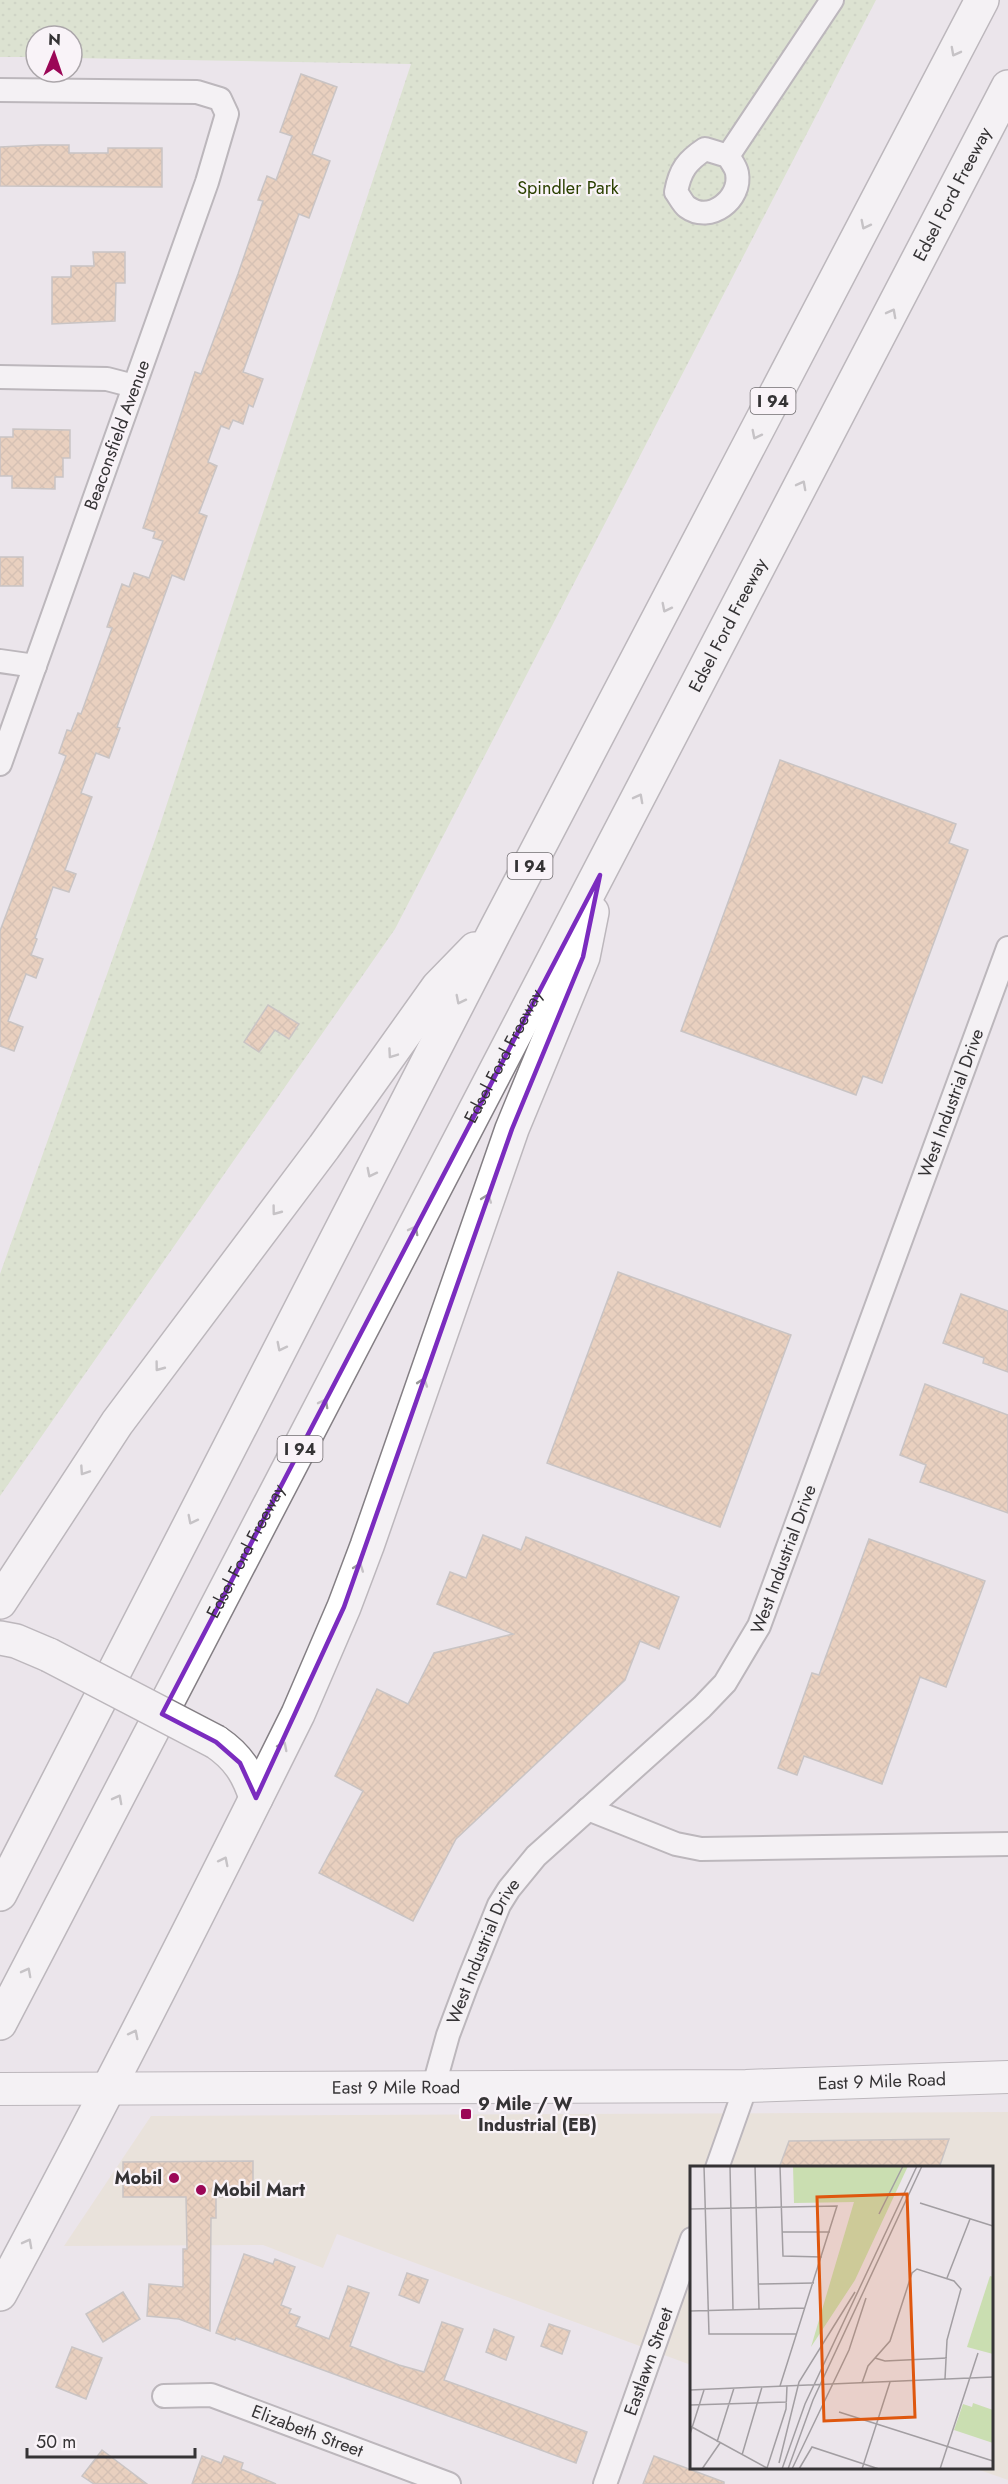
<svg xmlns="http://www.w3.org/2000/svg" width="1008" height="2484" font-family="Jost,sans-serif">
  <defs>
    <pattern id="grass-dots" width="8" height="8" patternUnits="userSpaceOnUse" patternTransform="scale(1.5)"><rect width="8" height="8" fill="#cadeb1"/><path d="M2 2h.1M6 6h.1" fill="none" stroke="#aebf99" stroke-width="1.8" stroke-linecap="round"/></pattern>
    <pattern id="building-cross-hatch" width="8" height="8" patternUnits="userSpaceOnUse" patternTransform="scale(1.5)"><rect width="8" height="8" fill="#e7b78a"/><path d="M0 0l8 8M0 8l8-8" fill="none" stroke="#bc9572"/></pattern>
  </defs>
  <rect width="100%" height="100%" fill="#ebe5eb"/>
  <!-- commercial -->
  <path fill="#e7ddc8" d="M1008 2112V2480L974 2468H992V2168H692L691 2365 337 2234 323 2268 263 2245 64 2246 151 2116Z"/>
  <!-- grass -->
  <path fill="url(#grass-dots)" d="M0 0H876L395 929 0 1496V1274L156 837 411 64 72 58V36H36V57H0Z"/>
  <!-- building -->
  <g fill="url(#building-cross-hatch)" stroke="#a09b95" stroke-width="1.5">
    <path d="M301 74 337 87 312 154 330 161 309 218 299 214 243 372 263 379 253 407 249 405 243 424 233 420 229 429 221 426 208 462 217 466 199 513 207 516 184 580 172 575 117 727 120 728 109 758 96 753 81 793 92 797 65 870 76 874 69 892 53 887 35 938 37 939 31 955 43 959 36 978 26 974 8 1021 23 1027 14 1051 0 1046V931L66 756 59 753 67 730 71 731 78 713 81 714 112 628 107 627 122 584 129 587 134 573 149 578 163 541 153 538 155 532 143 528 195 372 201 374 238 274 263 201 258 200 267 176 276 180 292 136 280 132Z"/>
    <path d="M41 145H69V153H108V148H162V187L0 186V147Z"/>
    <path d="M93 252H125V283H116L115 321 52 324V277H71V266H94Z"/>
    <path d="M13 429 70 430V458H63V477H55V489L12 488V476H0V437H13Z"/>
    <rect x="0" y="557" width="23" height="29"/>
    <path d="M780 760 956 824 949 843 968 850 882 1083 863 1076 856 1095 681 1031Z"/>
    <path d="M268 1005 299 1024 289 1039 275 1030 259 1052 244 1042Z"/>
    <path d="M618 1272 791 1335 720 1527 547 1463Z"/>
    <path d="M961 1294 1008 1311V1372L983 1363 984 1358 943 1343Z"/>
    <path d="M925 1384 1008 1415V1513L920 1482 926 1465 900 1455Z"/>
    <path d="M483 1535 521 1550 526 1537 679 1597 659 1649 640 1641 625 1680 456 1839 413 1921 319 1873 363 1791 335 1776 377 1689 408 1704 434 1653 513 1634 437 1604 450 1572 466 1578Z"/>
    <path d="M869 1539 985 1581 946 1687 920 1677 882 1784 804 1756 797 1775 778 1768 812 1673 819 1675Z"/>
    <path d="M949 2139 939 2168H779L789 2141Z"/>
    <path d="M253 2161V2196L216 2197V2218H211L210 2331 179 2319 147 2316 149 2284 183 2287V2249H187L186 2197H123V2162Z"/>
    <path d="M244 2254 273 2264 275 2259 295 2267 281 2305 291 2309 289 2313 300 2317 296 2326 329 2339 348 2286 369 2293 350 2346 399 2365 424 2372 442 2322 463 2329 444 2380 587 2432 576 2463 236 2338 235 2340 216 2333Z"/>
    <path d="M407 2273 428 2280 419 2303 399 2295Z"/>
    <path d="M123 2292 140 2319 103 2342 86 2314Z"/>
    <path d="M549 2324 570 2331 562 2354 541 2346Z"/>
    <path d="M494 2329 514 2337 506 2360 486 2352Z"/>
    <path d="M72 2347 102 2358 86 2399 56 2387Z"/>
    <path d="M102 2450 147 2484H94L82 2476Z"/>
    <path d="M202 2456 221 2463 224 2456 243 2463 241 2469 276 2484H192Z"/>
    <path d="M654 2456 724 2482V2484H643Z"/>
  </g>
  <g fill="none" stroke-linecap="round" stroke-linejoin="round">
    <!-- minor casing -->
    <g stroke="#847f84" stroke-width="26">
      <g id="minor">
        <path d="M0 90 197 92 220 99 227 114 207 182 0 764"/>
        <path d="M705 149 728 156C731 161 736 167 737 173 742 199 710 224 687 207 683 204 679 196 676 192 680 170 687 161 705 149Z"/>
        <path d="M728 156 832 0"/>
        <path d="M0 377 107 379 134 386"/>
        <path d="M0 661 35 666"/>
        <path d="M588 1809 676 1844 701 1849 1008 1844"/>
        <path id="s1" d="M433 2089 448 2035 469 1979 499 1905 509 1889 536 1856 702 1707 725 1683 759 1626 1008 948"/>
        <path d="M717 2168 746 2086"/>
        <path id="s2" d="M164 2396 211 2395 449 2484"/>
        <path id="s3" d="M605 2484 692 2239"/>
      </g>
    </g>
    <!-- secondary casing -->
    <g stroke="#847f84" stroke-width="34">
      <g id="secondary">
        <path id="s4" d="M0 2089 746 2086 1008 2077"/>
      </g>
    </g>
    <!-- motorway casing -->
    <g stroke="#847f84" stroke-width="36">
      <g id="motorway">
        <path d="M0 1602 117 1423 324 1147 438 987 475 949"/>
        <path d="M0 1638 16 1641 49 1655"/>
        <path d="M216 1742C238 1757 248 1773 256 1798"/>
        <path d="M0 1894 496 929 982 0"/>
        <path id="s5" d="M0 2023 1008 87"/>
        <path d="M0 2294C103 2103 201 1909 298 1714L344 1607 367 1546 512 1129 583 957 592 912"/>
      </g>
    </g>
    <!-- minor -->
    <use href="#minor" stroke="#fff" stroke-width="22"/>
    <!-- secondary -->
    <use href="#secondary" stroke="#fff" stroke-width="32"/>
    <!-- motorway -->
    <use href="#motorway" stroke="#fff" stroke-width="33"/>
    <!-- motorway-bridge casing -->
    <g stroke="#847f84" stroke-width="36" stroke-linecap="butt">
      <path id="motorway-bridge" d="M49 1655 216 1742"/>
    </g>
    <!-- motorway-bridge -->
    <use href="#motorway-bridge" stroke="#fff" stroke-width="33"/>
  </g>
  <!-- one-way arrows -->
  <defs><path id="oneway-chevron" d="M-2-3.5L2.5 0L-2 3.5" fill="none" stroke-width="1.6" stroke-linecap="round" stroke-linejoin="round" transform="scale(1.5)"/></defs>
  <g stroke="#9a999a">
    <use href="#oneway-chevron" transform="translate(955 52) rotate(118)"/>
    <use href="#oneway-chevron" transform="translate(865 225) rotate(117)"/>
    <use href="#oneway-chevron" transform="translate(892 313) rotate(-62)"/>
    <use href="#oneway-chevron" transform="translate(756 435) rotate(117)"/>
    <use href="#oneway-chevron" transform="translate(802 485) rotate(-62)"/>
    <use href="#oneway-chevron" transform="translate(666 608) rotate(117)"/>
    <use href="#oneway-chevron" transform="translate(639 798) rotate(-62)"/>
    <use href="#oneway-chevron" transform="translate(460 1000) rotate(117)"/>
    <use href="#oneway-chevron" transform="translate(392 1054) rotate(125)"/>
    <use href="#oneway-chevron" transform="translate(371 1173) rotate(117)"/>
    <use href="#oneway-chevron" transform="translate(487 1198) rotate(-70)"/>
    <use href="#oneway-chevron" transform="translate(276 1211) rotate(127)"/>
    <use href="#oneway-chevron" transform="translate(414 1230) rotate(-62)"/>
    <use href="#oneway-chevron" transform="translate(281 1347) rotate(117)"/>
    <use href="#oneway-chevron" transform="translate(159 1367) rotate(127)"/>
    <use href="#oneway-chevron" transform="translate(423 1382) rotate(-71)"/>
    <use href="#oneway-chevron" transform="translate(324 1403) rotate(-62)"/>
    <use href="#oneway-chevron" transform="translate(84 1471) rotate(124)"/>
    <use href="#oneway-chevron" transform="translate(192 1520) rotate(117)"/>
    <use href="#oneway-chevron" transform="translate(359 1567) rotate(-70)"/>
    <use href="#oneway-chevron" transform="translate(283 1746) rotate(-63)"/>
    <use href="#oneway-chevron" transform="translate(118 1799) rotate(-62)"/>
    <use href="#oneway-chevron" transform="translate(224 1861) rotate(-63)"/>
    <use href="#oneway-chevron" transform="translate(27 1972) rotate(-62)"/>
    <use href="#oneway-chevron" transform="translate(134 2034) rotate(-63)"/>
    <use href="#oneway-chevron" transform="translate(28 2243) rotate(-62)"/>
  </g>
  <!-- marked area -->
  <path d="M0 0H1008V2484H0ZM600 875 583 957 512 1129 344 1607 256 1798 240 1763 216 1742 162 1714Z" fill="#ebe5eb" fill-opacity=".55" fill-rule="evenodd"/>
  <path fill="none" stroke="#7b2cbf" stroke-width="4.5" stroke-linejoin="round" d="M600 875 583 957 512 1129 344 1607 256 1798 240 1763 216 1742 162 1714Z"/>
  <!-- markers -->
  <g fill="#9b0757" stroke="#f9f3f8" stroke-width="2">
    <rect x="460" y="2108" width="12" height="12" rx="3"/>
    <circle cx="174" cy="2178" r="6"/>
    <circle cx="201" cy="2190" r="6"/>
  </g>
  <g text-anchor="middle" stroke-width="4.5" stroke-linejoin="round" paint-order="stroke">
    <!-- shield labels -->
    <g fill="#f9f3f8" stroke="#706d70" stroke-width="1.5">
      <rect x="750.5" y="388" width="45" height="26" rx="4.5"/>
      <rect x="507.5" y="853" width="45" height="26" rx="4.5"/>
      <rect x="277.5" y="1436" width="45" height="26" rx="4.5"/>
    </g>
    <g font-size="16" font-weight="bold" fill="#353335">
      <text x="773" y="407">I 94</text>
      <text x="530" y="872">I 94</text>
      <text x="300" y="1455">I 94</text>
    </g>
    <!-- park labels -->
    <g font-size="18" fill="#2b4000" stroke="#f9f3f8">
      <text x="568" y="194">Spindler Park</text>
    </g>
    <!-- street labels -->
    <g font-size="18" fill="#353335" stroke="#f9f3f8">
      <text dy="6" stroke="none"><textPath href="#s5" startOffset="2062">Edsel Ford Freeway</textPath></text>
      <text transform="translate(117 435) rotate(-70)" y="6">Beaconsfield Avenue</text>
      <text dy="6" stroke="none"><textPath href="#s5" startOffset="1576">Edsel Ford Freeway</textPath></text>
      <text dy="6" stroke="none"><textPath href="#s5" startOffset="1090">Edsel Ford Freeway</textPath></text>
      <text dy="6" stroke="none"><textPath href="#s1" startOffset="1137">West Industrial Drive</textPath></text>
      <text dy="6" stroke="none"><textPath href="#s5" startOffset="532">Edsel Ford Freeway</textPath></text>
      <text dy="6" stroke="none"><textPath href="#s1" startOffset="651">West Industrial Drive</textPath></text>
      <text dy="6" stroke="none"><textPath href="#s1" startOffset="147">West Industrial Drive</textPath></text>
      <text dy="6" stroke="none"><textPath href="#s4" startOffset="882">East 9 Mile Road</textPath></text>
      <text dy="6" stroke="none"><textPath href="#s4" startOffset="396">East 9 Mile Road</textPath></text>
      <text dy="6" stroke="none"><textPath href="#s3" startOffset="130">Eastlawn Street</textPath></text>
      <text dy="6" stroke="none"><textPath href="#s2" startOffset="150">Elizabeth Street</textPath></text>
    </g>
    <!-- poi labels -->
    <g font-size="18" font-weight="bold" fill="#353335" stroke="#f9f3f8" text-anchor="start">
      <text x="478" y="2110">9 Mile / W<tspan x="478" dy="21">Industrial (EB)</tspan></text>
      <text x="162" y="2184" text-anchor="end">Mobil</text>
      <text x="213" y="2196">Mobil Mart</text>
    </g>
  </g>
  <!-- overview -->
  <g transform="translate(690 2166)">
    <rect width="303" height="303" fill="#ebe5eb"/>
    <path d="M103 0H218L165 114 121 181 164 36 104 37ZM283 237 303 244V277L264 264 273 238 282 241Z" fill="#cadeb1"/>
    <path d="M300 110 303 111V188L277 181Z" fill="#cadeb1"/>
    <path fill="none" stroke="#a29ea2" stroke-width="1.5" d="M14 0 19 168H107M40 0 43 144M65 0 69 143M90 0 93 90 132 91M230 37 303 60M0 43 147 40 90 220M189 48 213 0M92 66H140M257 112 280 53M68 118 124 117M0 145 115 142M185 192 195 195 257 192M172 217 178 200 200 175 222 107 227 103 264 115 271 123 257 174 255 213M0 224 303 211M0 239 97 236M149 246 303 295M0 260 77 302M0 268 14 224M27 276 44 222M52 289 72 221M89 297 109 216 165 126M77 302 96 243 97 220M12 303 30 277M92 303 115 238 227 0M98 303 123 234 232 0M102 303 159 184 176 132M109 303 122 281 189 303M172 303 200 216M250 303 288 187"/>
    <path fill="#df570e" fill-opacity="0.15" stroke="#df570e" stroke-width="3" d="M217 28 225 251 134 255 127 31Z"/>
    <rect width="303" height="303" fill="none" stroke="#353335" stroke-width="3"/>
  </g>
  <!-- north arrow -->
  <g transform="translate(54 54) rotate(2)"><circle r="28" fill="#f9f3f8" stroke="#aba6aa" stroke-width="1.5"/>
  <path d="M0-4.5L10 22L0 15L-10 22Z" fill="#9b0757"/>
  <text y="-9" font-size="16" font-weight="bold" text-anchor="middle" fill="#353335">N</text>
  </g>
  <!-- scale -->
  <path d="M27 2448v9h168v-9" fill="none" stroke="#353335" stroke-width="3"/>
  <text x="36" y="2448" font-size="18" fill="#353335" stroke="#f9f3f8" stroke-width="4.5" paint-order="stroke">50 m</text>
</svg>
